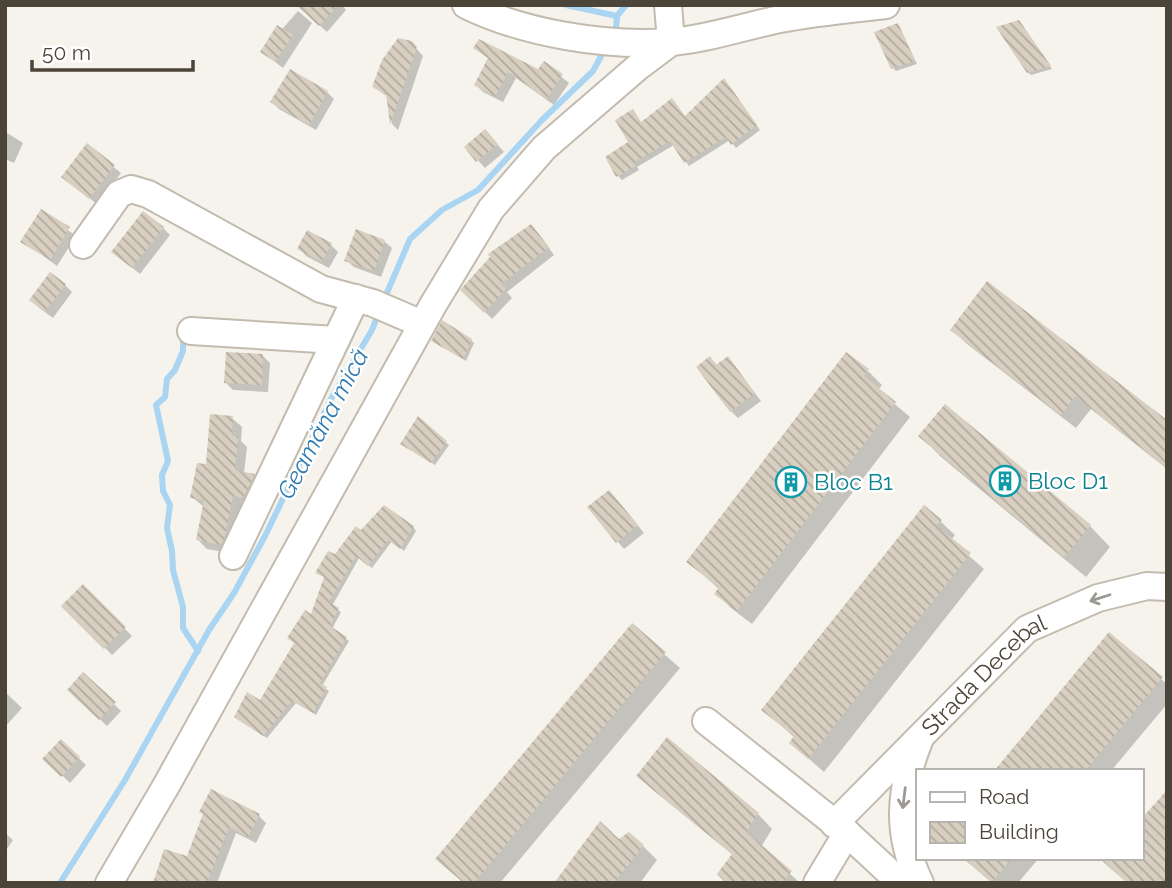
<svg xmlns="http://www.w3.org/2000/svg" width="1172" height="888" font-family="Raleway,sans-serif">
  <defs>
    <pattern id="building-back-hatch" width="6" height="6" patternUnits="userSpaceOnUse" patternTransform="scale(1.75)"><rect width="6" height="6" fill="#d8cfc1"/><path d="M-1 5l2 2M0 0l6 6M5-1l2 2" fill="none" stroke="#b1aa9e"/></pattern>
  </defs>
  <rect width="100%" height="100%" fill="#f6f3ec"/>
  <!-- shadow -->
  <g fill="#0003">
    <path d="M303 5H342L346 10 327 32 308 15Z"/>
    <path d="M298 11 312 23 283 68 262 52Z"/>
    <path d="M1022 25 1052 69 1031 75 1028 72Z"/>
    <path d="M900 28 917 64 896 71 893 68Z"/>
    <path d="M411 43 423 56 398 130 392 124 388 97 374 87Z"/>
    <path d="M475 48 539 72 545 64 569 83 554 105 516 78 503 102 483 92 476 85 489 59Z"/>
    <path d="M728 85 760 130 736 148 730 140 689 166 674 145 637 167 639 170 622 180 618 176 630 143 633 111 642 124 685 118Z"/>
    <path d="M327 92 334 99 316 130 279 109 272 102Z"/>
    <path d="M7 133 23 143 14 163 5 159Z"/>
    <path d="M492 138 504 152 485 168 466 147Z"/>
    <path d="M87 146 121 173 97 204 71 184Z"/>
    <path d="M42 211 76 236 57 266 23 241Z"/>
    <path d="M163 228 170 235 140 274 113 252Z"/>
    <path d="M538 233 554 255 507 292 512 298 492 319 463 290Z"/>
    <path d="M384 241 392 248 381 277 354 267 346 260Z"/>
    <path d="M331 245 338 252 329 268 306 256 299 248Z"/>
    <path d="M65 285 72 292 53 318 38 307Z"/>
    <path d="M952 330 1167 423V469L1091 409 1076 428 967 344Z"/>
    <path d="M471 340 474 343 466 361 433 341Z"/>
    <path d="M263 356 270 363 268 392 233 390 226 383Z"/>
    <path d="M710 358 718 366H734L761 401 738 418 731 411Z"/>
    <path d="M868 371 882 385 878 390 910 417 752 624 731 608 716 593 719 589 689 562Z"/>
    <path d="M232 418 242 427 241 441 247 447 244 473 254 475 263 484 252 506 242 504 234 545 230 553 207 549 198 540 204 507 192 497Z"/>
    <path d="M419 419 449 445 435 465 405 446Z"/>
    <path d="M921 436 1090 526 1110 547 1086 577 941 457Z"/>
    <path d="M616 499 644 533 624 549 589 508Z"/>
    <path d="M940 521 955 535 951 540 984 569 824 772 791 743 795 738 764 710Z"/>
    <path d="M413 527 416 531 404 551 392 541 372 568 359 558 332 606 341 612 332 629 349 641 322 686 329 691 316 715 296 703 267 738 239 720 261 703 312 616 326 578 317 573 361 532Z"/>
    <path d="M83 587 132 636 112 655 64 606Z"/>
    <path d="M632 626 680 668 500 883H463L438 859Z"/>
    <path d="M83 674 121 711 107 726 69 690Z"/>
    <path d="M1161 679 1167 684V704L1111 771H996Z"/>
    <path d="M5 692 22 708 5 727Z"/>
    <path d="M61 741 86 765 70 783 45 759Z"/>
    <path d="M639 776 758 814 772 829 761 847 800 883H727L733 855 653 790Z"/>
    <path d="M204 815 259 816 266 823 256 843 236 833 217 883H152L188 858Z"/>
    <path d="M5 833 13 840 5 852Z"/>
    <path d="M619 841 643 846 657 860 640 883H556Z"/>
    <path d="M963 858H1039L1018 883H992Z"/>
  </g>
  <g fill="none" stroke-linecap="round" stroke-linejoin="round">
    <!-- stream -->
    <g stroke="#a9d4f2" stroke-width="6">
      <path d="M566 5 617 16"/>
      <path d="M613 34 616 29 617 16 626 5"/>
      <path d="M383 302 410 239 442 210 478 190 542 120 593 71 606 47"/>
      <path d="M183 335V351L175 370 167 379 165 397 156 405 168 461 162 475 163 491 170 505 167 528 172 551 173 570 183 607V628L198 651"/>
      <path d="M60 883 125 780 209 630 234 593 265 536 332 397 372 330 379 312"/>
    </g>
  </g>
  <!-- building -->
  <g fill="url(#building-back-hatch)">
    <path d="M296 5H338L319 26Z"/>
    <path d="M1019 20 1051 66 1027 73 996 27Z"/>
    <path d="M898 23 915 61 891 69 874 32Z"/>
    <path d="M277 25 293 35 275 62 260 52Z"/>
    <path d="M398 38 412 41 417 47 390 125 386 94 372 87 382 60Z"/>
    <path d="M479 39 538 69 544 61 563 74 547 99 508 72 495 97 474 85 488 58 473 48Z"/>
    <path d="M290 69 328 91 309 125 270 102Z"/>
    <path d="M724 78 757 125 731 145 726 137 684 163 670 141 635 162 636 166 616 177 605 157 628 142 615 120 633 109 641 122 672 98 685 116Z"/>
    <path d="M485 129 498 144 476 162 464 147Z"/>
    <path d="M87 143 115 165 89 199 61 177Z"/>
    <path d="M41 209 70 227 50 260 20 242Z"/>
    <path d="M143 211 164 227 132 268 111 252Z"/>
    <path d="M531 224 549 247 501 284 506 289 484 313 460 290 490 257 488 254Z"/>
    <path d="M356 229 385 240 374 271 344 261Z"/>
    <path d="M307 230 332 243 322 262 297 249Z"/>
    <path d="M50 272 66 284 45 312 29 300Z"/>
    <path d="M987 281 1167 420V468L1075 396 1061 415 950 330Z"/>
    <path d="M442 320 472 339 463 359 431 341Z"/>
    <path d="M226 352 263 354 262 385 224 383Z"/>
    <path d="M846 352 869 369 864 376 896 402 737 611 714 594 719 587 686 562Z"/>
    <path d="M710 356 716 365 728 356 755 393 730 412 696 367Z"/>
    <path d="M945 404 1091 525 1064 557 918 436Z"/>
    <path d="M210 414 233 416 232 436H238L235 470 255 474 243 498 233 496 225 535 221 545 196 540 204 500 190 498 197 463 206 464Z"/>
    <path d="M418 416 447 441 431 463 400 444Z"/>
    <path d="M609 490 638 525 616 543 587 507Z"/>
    <path d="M384 505 414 526 400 549 388 540 368 566 356 556 329 602 339 608 330 626 347 637 320 683 327 687 313 713 292 701 263 736 234 717 247 692 260 700 294 643 287 638 305 610 311 614 324 577 315 573 328 551 335 554 356 526 361 530Z"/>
    <path d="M924 505 942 520 936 526 971 553 808 759 789 743 794 736 761 710Z"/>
    <path d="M83 584 126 627 104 649 61 606Z"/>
    <path d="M632 623 666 652 474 883H464L435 859Z"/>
    <path d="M1109 632 1163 677 1085 771H994Z"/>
    <path d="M83 672 116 702 99 720 67 690Z"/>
    <path d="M667 737 759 813 746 832 792 871 782 883H726L717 874 732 854 636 776Z"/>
    <path d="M61 739 80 757 61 777 42 759Z"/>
    <path d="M211 789 260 814 248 837 229 827 207 883H153L164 849 187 856 203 814 199 812Z"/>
    <path d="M1167 790V883H1127L1099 858H1142V818Z"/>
    <path d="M600 821 619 839 629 832 644 845 614 883H554Z"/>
    <path d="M963 858H1012L992 882Z"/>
  </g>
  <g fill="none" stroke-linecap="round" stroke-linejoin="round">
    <!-- minor casing -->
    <g stroke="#c2bbae" stroke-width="30">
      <g id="minor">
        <path d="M466 5C523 33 606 47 670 42 704 40 745 26 780 19 815 12 851 9 886 5"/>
        <path d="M668 5 671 42"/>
        <path d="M83 245 119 194 131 189 148 194 321 289 373 303 422 324"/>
        <path d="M191 331 336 340"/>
        <path d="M233 556 356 298"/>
        <path d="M706 721 847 833 901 883"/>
        <path d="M919 741C899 791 896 834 920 883"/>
        <path id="s1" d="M834 824 1027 629 1098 598 1147 586 1167 587"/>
        <path d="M109 883 166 786 433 305 491 209 544 148 639 66 671 42"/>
        <path d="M817 883 847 833"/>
      </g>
    </g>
    <!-- minor -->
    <use href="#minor" stroke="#fff" stroke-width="26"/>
  </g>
  <!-- one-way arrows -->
  <defs><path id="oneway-shaft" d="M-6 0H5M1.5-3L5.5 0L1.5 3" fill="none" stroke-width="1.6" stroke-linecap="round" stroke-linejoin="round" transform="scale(1.75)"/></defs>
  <g stroke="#9c9892">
    <use href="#oneway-shaft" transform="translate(1100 598) rotate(162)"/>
    <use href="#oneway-shaft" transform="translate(904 798) rotate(97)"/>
  </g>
  <!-- icons -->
  <defs>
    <g id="building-ring" transform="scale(1.575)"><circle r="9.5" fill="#fff" stroke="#0f9aa8" stroke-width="1.5"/><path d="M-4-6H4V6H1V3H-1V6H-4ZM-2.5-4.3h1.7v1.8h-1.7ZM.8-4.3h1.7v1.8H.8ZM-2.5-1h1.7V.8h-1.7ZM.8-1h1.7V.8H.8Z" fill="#0f9aa8"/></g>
  </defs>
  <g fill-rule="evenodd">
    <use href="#building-ring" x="1005" y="481"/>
    <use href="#building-ring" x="791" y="482"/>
  </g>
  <g text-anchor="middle" stroke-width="5" stroke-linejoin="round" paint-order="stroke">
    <!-- culture labels -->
    <g font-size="23" fill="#0d838f" stroke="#fff" text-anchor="start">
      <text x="1028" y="489">Bloc D1</text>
      <text x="814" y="490">Bloc B1</text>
    </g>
    <!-- street labels -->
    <g font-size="23" fill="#4b4439" stroke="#fff">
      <text dy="8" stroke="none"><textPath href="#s1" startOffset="212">Strada Decebal</textPath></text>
    </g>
    <!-- water labels -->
    <g font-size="24" font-style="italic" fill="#2e7ab2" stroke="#fff">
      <text transform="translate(323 424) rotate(-62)" y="8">Geamăna mică</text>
    </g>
  </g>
  <!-- border -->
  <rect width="1172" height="888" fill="none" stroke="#4b4439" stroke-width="14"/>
  <!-- legend -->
  <rect x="916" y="769" width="228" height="91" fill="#ffffff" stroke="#b7b4b0" stroke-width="2"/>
  <rect x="930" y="792" width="35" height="10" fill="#ffffff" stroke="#b7b4b0" stroke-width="2"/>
  <text x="979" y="804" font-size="21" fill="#4b4439">Road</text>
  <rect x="930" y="822" width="35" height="21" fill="url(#building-back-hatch)" stroke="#b7b4b0" stroke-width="2"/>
  <text x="979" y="839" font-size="21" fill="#4b4439">Building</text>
  <!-- scale -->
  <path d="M32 60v10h161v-10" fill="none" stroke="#4b4439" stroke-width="3.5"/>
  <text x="42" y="60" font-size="21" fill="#4b4439" stroke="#ffffff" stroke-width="5" paint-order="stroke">50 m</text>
</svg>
